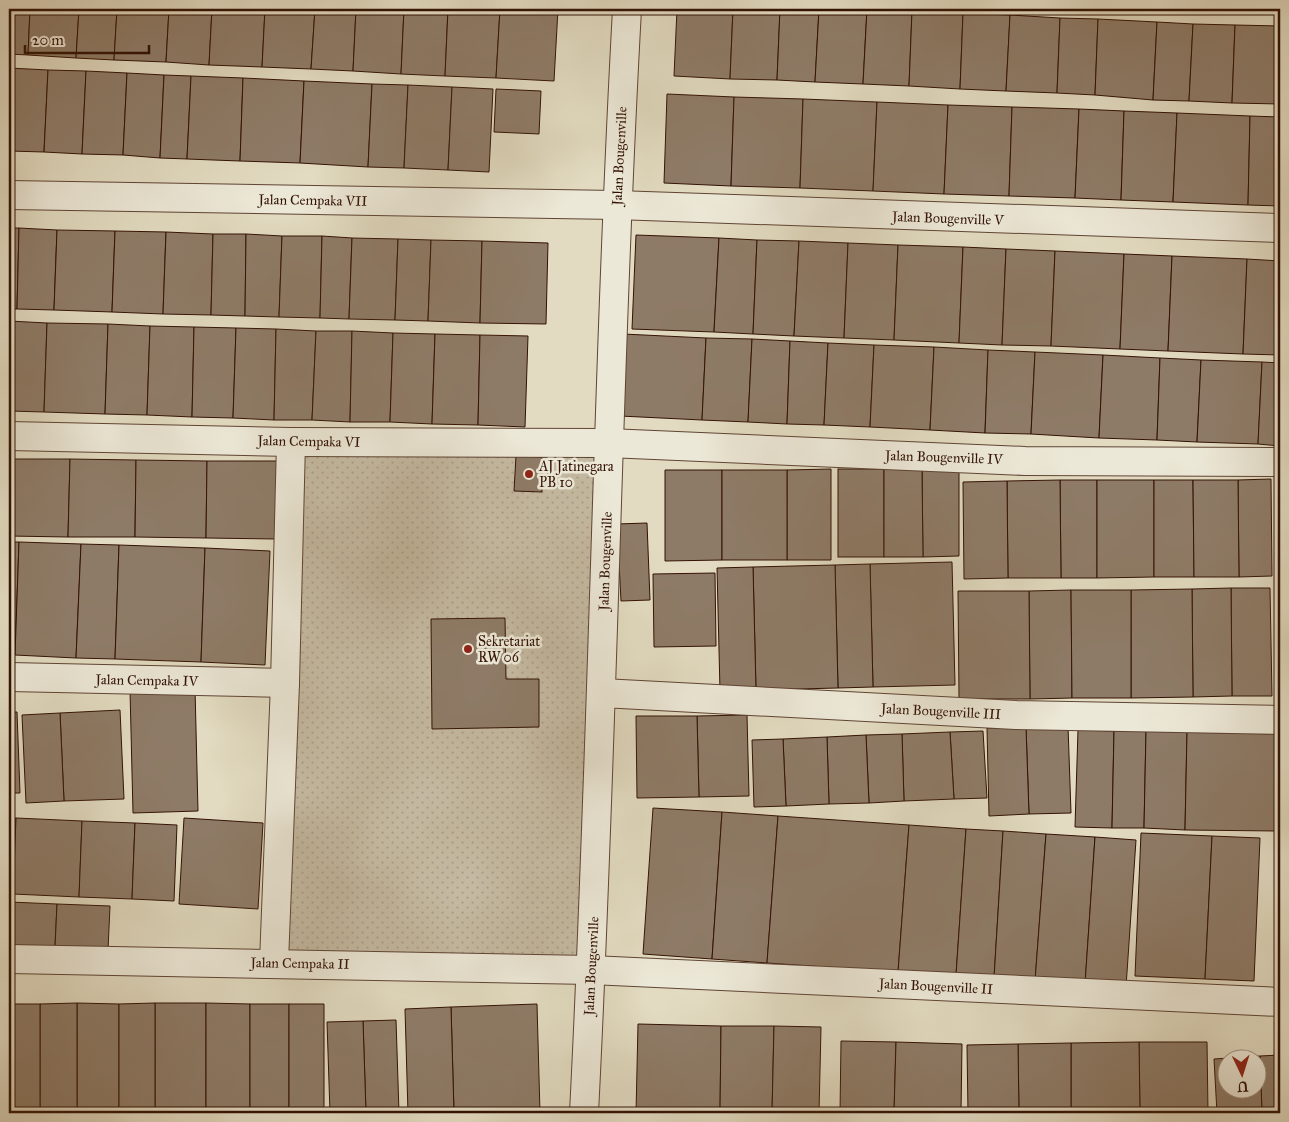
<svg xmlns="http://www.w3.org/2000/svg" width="1289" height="1122" font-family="'IM FELL Great Primer',serif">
  <defs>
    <pattern id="park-dots" width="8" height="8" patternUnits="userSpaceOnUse" patternTransform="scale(1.25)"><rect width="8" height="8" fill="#c4b9a1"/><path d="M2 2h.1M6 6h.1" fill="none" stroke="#a99e89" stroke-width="1.8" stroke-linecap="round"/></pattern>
  </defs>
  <rect width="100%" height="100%" fill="#e2dbc1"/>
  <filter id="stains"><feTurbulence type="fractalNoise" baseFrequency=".004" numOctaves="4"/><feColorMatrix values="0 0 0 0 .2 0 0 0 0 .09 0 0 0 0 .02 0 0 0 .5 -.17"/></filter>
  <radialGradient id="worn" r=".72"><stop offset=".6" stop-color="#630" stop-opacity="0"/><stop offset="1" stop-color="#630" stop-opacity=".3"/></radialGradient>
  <!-- park -->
  <path fill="url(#park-dots)" stroke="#7c6653" d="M291 442 608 443 591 970 274 962Z"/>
  <!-- building -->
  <g fill="#8e7b67" stroke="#331205" fill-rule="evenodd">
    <path d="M9 9H30L28 55 9 54Z"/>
    <path d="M30 9H79L76 58 28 55Z"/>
    <path d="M79 9H117L114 60 76 58Z"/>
    <path d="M117 9H169L166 62 114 60Z"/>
    <path d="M169 9H212L209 65 166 62Z"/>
    <path d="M212 9H265L262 67 209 65Z"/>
    <path d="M265 9H315L311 69 262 67Z"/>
    <path d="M315 9H356L353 71 311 69Z"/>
    <path d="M356 9H404L401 74 353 71Z"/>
    <path d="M404 9H448L445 76 401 74Z"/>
    <path d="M448 9H500L496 78 445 76Z"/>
    <path d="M500 9H558L554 81 496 78Z"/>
    <path d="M677 9H733L730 79 674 76Z"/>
    <path d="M733 9H780L777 80 730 79Z"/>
    <path d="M780 9H819L815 82 777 80Z"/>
    <path d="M819 9H867L863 84 815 82Z"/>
    <path d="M867 9 912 11 909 86 863 84Z"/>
    <path d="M912 11 963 13 960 89 909 86Z"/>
    <path d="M963 13 1010 15 1006 91 960 89Z"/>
    <path d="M1010 15 1060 18 1057 93 1006 91Z"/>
    <path d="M1060 18 1098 19 1095 95 1057 93Z"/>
    <path d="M1098 19 1157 22 1153 100 1095 95Z"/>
    <path d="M1157 22 1193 24 1189 101 1153 100Z"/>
    <path d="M1193 24 1235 25 1232 103 1189 101Z"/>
    <path d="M1235 25 1280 26V104L1232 103Z"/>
    <path d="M9 68 48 70 44 152 9 151Z"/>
    <path d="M48 70 86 71 82 154 44 152Z"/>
    <path d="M86 71 127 73 123 155 82 154Z"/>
    <path d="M127 73 164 75 160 158 123 155Z"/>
    <path d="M164 75 191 76 187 159 160 158Z"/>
    <path d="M191 76 243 78 240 161 187 159Z"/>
    <path d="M243 78 304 81 300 163 240 161Z"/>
    <path d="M304 81 372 84 368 167 300 163Z"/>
    <path d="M372 84 408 85 404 168 368 167Z"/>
    <path d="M408 85 452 87 448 170 404 168Z"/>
    <path d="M452 87 493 89 489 172 448 170Z"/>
    <path d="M496 89 541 91 539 134 494 132Z"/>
    <path d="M667 94 734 97 731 186 664 183Z"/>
    <path d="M734 97 803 99 800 188 731 186Z"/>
    <path d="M803 99 877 102 873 191 800 188Z"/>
    <path d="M877 102 948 105 944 194 873 191Z"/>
    <path d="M948 105 1012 107 1009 196 944 194Z"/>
    <path d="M1012 107 1079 109 1075 198 1009 196Z"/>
    <path d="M1079 109 1124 111 1121 200 1075 198Z"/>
    <path d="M1124 111 1177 113 1173 202 1121 200Z"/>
    <path d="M1177 113 1250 116 1248 205 1173 202Z"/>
    <path d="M1250 116 1280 117V206L1248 205Z"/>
    <path d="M9 228H19L17 309H9Z"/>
    <path d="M19 228 57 230 54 310 17 309Z"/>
    <path d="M57 230 115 231 112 312 54 310Z"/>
    <path d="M115 231 166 232 163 314 112 312Z"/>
    <path d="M166 232 213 234 211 315 163 314Z"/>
    <path d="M213 234H246L245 316 211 315Z"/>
    <path d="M246 234 282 236 279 317 245 316Z"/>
    <path d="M636 235 719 238 714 332 632 329Z"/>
    <path d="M282 236H322L320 318 279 317Z"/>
    <path d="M322 236 352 238 349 319 320 318Z"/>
    <path d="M352 238 398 239 395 320 349 319Z"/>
    <path d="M719 238 757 240 753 334 714 332Z"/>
    <path d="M398 239 431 240 428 321 395 320Z"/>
    <path d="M431 240 482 241 480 323 428 321Z"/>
    <path d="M757 240 799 241 794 336 753 334Z"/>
    <path d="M482 241 548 243 546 324 480 323Z"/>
    <path d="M799 241 848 243 844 338 794 336Z"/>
    <path d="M848 243 898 245 894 340 844 338Z"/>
    <path d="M898 245 963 247 959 343 894 340Z"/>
    <path d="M963 247 1006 249 1002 345 959 343Z"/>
    <path d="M1006 249 1055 251 1051 346 1002 345Z"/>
    <path d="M1055 251 1124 254 1120 349 1051 346Z"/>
    <path d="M1124 254 1172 256 1168 351 1120 349Z"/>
    <path d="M1172 256 1247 259 1243 354 1168 351Z"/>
    <path d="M1247 259 1280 261V355L1243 354Z"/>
    <path d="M9 321 47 323 44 412 9 411Z"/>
    <path d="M47 323 108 324 105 414 44 412Z"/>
    <path d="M108 324 150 326 147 415 105 414Z"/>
    <path d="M150 326 194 327 192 417 147 415Z"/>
    <path d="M194 327 236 328 233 418 192 417Z"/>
    <path d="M236 328 276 329 274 420 233 418Z"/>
    <path d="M276 329 316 331 312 420H274Z"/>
    <path d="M316 331H352L350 422 312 420Z"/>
    <path d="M352 331 393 333 390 422H350Z"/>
    <path d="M393 333 435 334 432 424 390 422Z"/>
    <path d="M435 334 480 335 478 425 432 424Z"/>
    <path d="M623 334 706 338 702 420 620 416Z"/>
    <path d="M480 335 528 336 525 427 478 425Z"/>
    <path d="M706 338 752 339 748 422 702 420Z"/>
    <path d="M752 339 790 341 787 424 748 422Z"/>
    <path d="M790 341 828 343 824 425 787 424Z"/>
    <path d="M828 343 874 345 870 427 824 425Z"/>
    <path d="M874 345 934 347 930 430 870 427Z"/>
    <path d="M934 347 988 350 985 433 930 430Z"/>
    <path d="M988 350 1035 352 1031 434 985 433Z"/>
    <path d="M1035 352 1103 355 1099 438 1031 434Z"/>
    <path d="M1103 355 1160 358 1157 440 1099 438Z"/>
    <path d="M1160 358 1201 360 1197 442 1157 440Z"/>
    <path d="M1201 360 1262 362 1258 444 1197 442Z"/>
    <path d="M1262 362 1280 363V446L1258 444Z"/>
    <path d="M516 456 542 457V492L514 491Z"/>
    <path d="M9 459H70L68 537 9 536Z"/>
    <path d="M70 459 136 460 135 537H68Z"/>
    <path d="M136 460 207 461 206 538 135 537Z"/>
    <path d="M207 461H277L275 539 206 538Z"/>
    <path d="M959 468V556L923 557 922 469Z"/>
    <path d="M831 469V560H787V470Z"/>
    <rect x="838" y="469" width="46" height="88"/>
    <path d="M884 469H922L923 557H884Z"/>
    <path d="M665 470H722V560L665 561Z"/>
    <rect x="722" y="470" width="65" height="90"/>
    <path d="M1271 479 1272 576 1239 577 1238 480Z"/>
    <path d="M1060 480H1097V578H1061Z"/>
    <path d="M1060 480 1061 578H1008L1007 481Z"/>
    <path d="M1097 480H1154V577L1097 578Z"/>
    <path d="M1154 480H1193L1194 577H1154Z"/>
    <path d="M1193 480H1238L1239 577H1194Z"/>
    <path d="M1007 481 1008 578 964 579 963 482Z"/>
    <path d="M647 523 650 600 621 601 617 524Z"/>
    <path d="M9 542H19L15 655H9Z"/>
    <path d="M19 542 81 544 76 658 15 655Z"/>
    <path d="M81 544 119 545 115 659 76 658Z"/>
    <path d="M119 545 205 548 201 662 115 659Z"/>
    <path d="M205 548 270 551 265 665 201 662Z"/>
    <path d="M952 562 955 685 873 687 870 564Z"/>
    <path d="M870 564 873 687 838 688 835 565Z"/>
    <path d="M835 565 838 688 756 690 753 567Z"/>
    <path d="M753 567 756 690 720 691 717 568Z"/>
    <path d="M715 573 716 646 654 647 653 574Z"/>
    <path d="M1231 588H1270L1272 696H1232Z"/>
    <path d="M1231 588 1232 696 1193 697 1192 589Z"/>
    <path d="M1192 589 1193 697 1131 698V590Z"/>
    <path d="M1071 590 1072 698 1030 699 1029 591Z"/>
    <path d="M1071 590H1131V698H1072Z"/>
    <path d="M958 591H1029L1030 699H959Z"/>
    <path d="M505 618 506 679H539V727L432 729 431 619Z"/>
    <path d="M195 688 198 811 133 813 130 690Z"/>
    <path d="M120 710 124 799 64 801 60 713Z"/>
    <path d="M9 712H17L20 793H9Z"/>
    <path d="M60 713 64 801 26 803 22 715Z"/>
    <path d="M747 715 749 796 699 797 697 716Z"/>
    <path d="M636 716H697L699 797 637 798Z"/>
    <path d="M1068 726 1071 813 1029 814 1026 727Z"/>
    <path d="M1026 727 1029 814 989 816 987 728Z"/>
    <path d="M1078 730 1114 731 1112 828 1075 827Z"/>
    <path d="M983 731 987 798 954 799 950 732Z"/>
    <path d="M1114 731H1146L1144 828H1112Z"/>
    <path d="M1146 731 1187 732 1185 830 1144 828Z"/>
    <path d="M950 732 954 799 904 801 902 734Z"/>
    <path d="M1187 732 1277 734 1276 831 1185 830Z"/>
    <path d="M902 734 904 801 869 803 866 735Z"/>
    <path d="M866 735 869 803 829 804 827 737Z"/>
    <path d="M827 737 829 804 786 806 783 739Z"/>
    <path d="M783 739 786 806 754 807 752 740Z"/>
    <path d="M653 808 722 812 712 959 643 954Z"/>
    <path d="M722 812 778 816 767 963 712 959Z"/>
    <path d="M778 816 909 825 898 972 767 963Z"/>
    <path d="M9 818H16L13 894H9Z"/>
    <path d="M16 818 82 821 79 897 13 894Z"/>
    <path d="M184 818 263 823 258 909 179 904Z"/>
    <path d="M82 821 135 823 132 899 79 897Z"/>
    <path d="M135 823 177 825 174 901 132 899Z"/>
    <path d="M909 825 966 829 956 975 898 972Z"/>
    <path d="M966 829 1003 831 994 978 956 975Z"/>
    <path d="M1003 831 1046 834 1035 981 994 978Z"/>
    <path d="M1141 833 1212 836 1205 979 1135 976Z"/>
    <path d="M1046 834 1095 837 1085 984 1035 981Z"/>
    <path d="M1212 836 1260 838 1254 981 1205 979Z"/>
    <path d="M1095 837 1136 840 1126 987 1085 984Z"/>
    <path d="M9 902 57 904 55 947 9 945Z"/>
    <path d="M57 904 110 906 108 950 55 947Z"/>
    <path d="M77 1003 119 1004V1109L77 1110Z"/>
    <path d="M77 1003V1110L40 1109V1004Z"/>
    <path d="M155 1003H206V1109L155 1110Z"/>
    <path d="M155 1003V1110L119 1109V1004Z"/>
    <path d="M206 1003 250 1004V1110L206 1109Z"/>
    <rect x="9" y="1004" width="31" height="105"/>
    <rect x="250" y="1004" width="39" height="106"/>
    <path d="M289 1004H324V1109L289 1110Z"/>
    <path d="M537 1004 540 1113H454L451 1007Z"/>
    <path d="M451 1007 454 1113H408L405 1009Z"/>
    <path d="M396 1020 399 1113H366L363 1021Z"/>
    <path d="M363 1021 366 1113H330L327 1022Z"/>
    <path d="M638 1024 721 1026 720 1113H636Z"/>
    <path d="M721 1026H774L772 1113H720Z"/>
    <path d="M774 1026 821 1027 819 1113H772Z"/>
    <path d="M841 1041 896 1042 894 1113H840Z"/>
    <path d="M896 1042 962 1044 961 1113H894Z"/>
    <path d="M1139 1042H1207L1208 1113H1140Z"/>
    <path d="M1139 1042 1140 1113H1071V1043Z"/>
    <path d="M1071 1043V1113H1019L1018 1044Z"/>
    <path d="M1018 1044 1019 1113H968L967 1045Z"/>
    <path d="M1280 1055V1113H1262L1260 1056Z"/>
    <path d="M1260 1056 1262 1113H1217L1214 1059ZM1226 1060H1256V1090H1226Z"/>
  </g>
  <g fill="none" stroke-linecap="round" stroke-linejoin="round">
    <!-- minor casing -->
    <g stroke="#5f4434" stroke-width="30">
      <g id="minor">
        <path d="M9 195 616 205 1280 228"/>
        <path d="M9 436 291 442 608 443 1025 461 1280 462"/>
        <path d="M9 677 285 683"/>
        <path d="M602 693 1016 715 1280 720"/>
        <path d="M9 959 591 970 1280 1002"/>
        <path d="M274 962 285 683 291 442"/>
        <path d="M584 1113C603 745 607 377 627 9"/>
      </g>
    </g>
    <!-- minor -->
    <use href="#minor" stroke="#ece8d7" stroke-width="28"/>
  </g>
  <!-- markers -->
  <g fill="#8f2418" stroke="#ece8d7" stroke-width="2">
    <circle cx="529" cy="474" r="5"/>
    <circle cx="468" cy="649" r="5"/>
  </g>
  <g text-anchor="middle" stroke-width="5" stroke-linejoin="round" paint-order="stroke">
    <!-- street labels -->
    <g font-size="14" fill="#331205" stroke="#ece8d7">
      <text transform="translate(619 156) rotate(-87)" y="5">Jalan Bougenville</text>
      <text transform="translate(313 200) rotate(1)" y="5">Jalan Cempaka VII</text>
      <text transform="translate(948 218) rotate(2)" y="5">Jalan Bougenville V</text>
      <text transform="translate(309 441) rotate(1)" y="5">Jalan Cempaka VI</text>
      <text transform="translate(944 457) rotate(2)" y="5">Jalan Bougenville IV</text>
      <text transform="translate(605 561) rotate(-88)" y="5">Jalan Bougenville</text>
      <text transform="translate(147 680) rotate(1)" y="5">Jalan Cempaka IV</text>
      <text transform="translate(941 711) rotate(3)" y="5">Jalan Bougenville III</text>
      <text transform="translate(300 963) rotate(1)" y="5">Jalan Cempaka II</text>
      <text transform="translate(591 966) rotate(-87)" y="5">Jalan Bougenville</text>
      <text transform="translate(936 986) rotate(3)" y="5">Jalan Bougenville II</text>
    </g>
    <!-- poi labels -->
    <g font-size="14" fill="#331205" stroke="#ece8d7" text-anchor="start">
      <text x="539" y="471">AJ Jatinegara<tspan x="539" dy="16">PB 10</tspan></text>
      <text x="478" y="646">Sekretariat<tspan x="478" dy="16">RW 06</tspan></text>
    </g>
  </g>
  <!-- margin -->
  <rect width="1289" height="1122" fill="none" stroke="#e2dbc1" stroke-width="30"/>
  <rect x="10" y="10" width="1269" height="1102" fill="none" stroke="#331205" stroke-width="2.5"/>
  <rect x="15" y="15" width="1259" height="1092" fill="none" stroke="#331205"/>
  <!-- north arrow -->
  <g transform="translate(1242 1074) rotate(176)"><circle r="24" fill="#ece8d7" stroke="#a29283"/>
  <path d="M0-4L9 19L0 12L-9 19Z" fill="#8f2418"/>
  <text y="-8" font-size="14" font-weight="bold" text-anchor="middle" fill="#331205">U</text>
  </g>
  <!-- scale -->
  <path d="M25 45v8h124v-8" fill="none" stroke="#331205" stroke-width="2.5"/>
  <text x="32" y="45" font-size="15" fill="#331205" stroke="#ece8d7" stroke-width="4" paint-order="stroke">20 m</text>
  <rect width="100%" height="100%" filter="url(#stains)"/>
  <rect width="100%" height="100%" fill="url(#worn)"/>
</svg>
